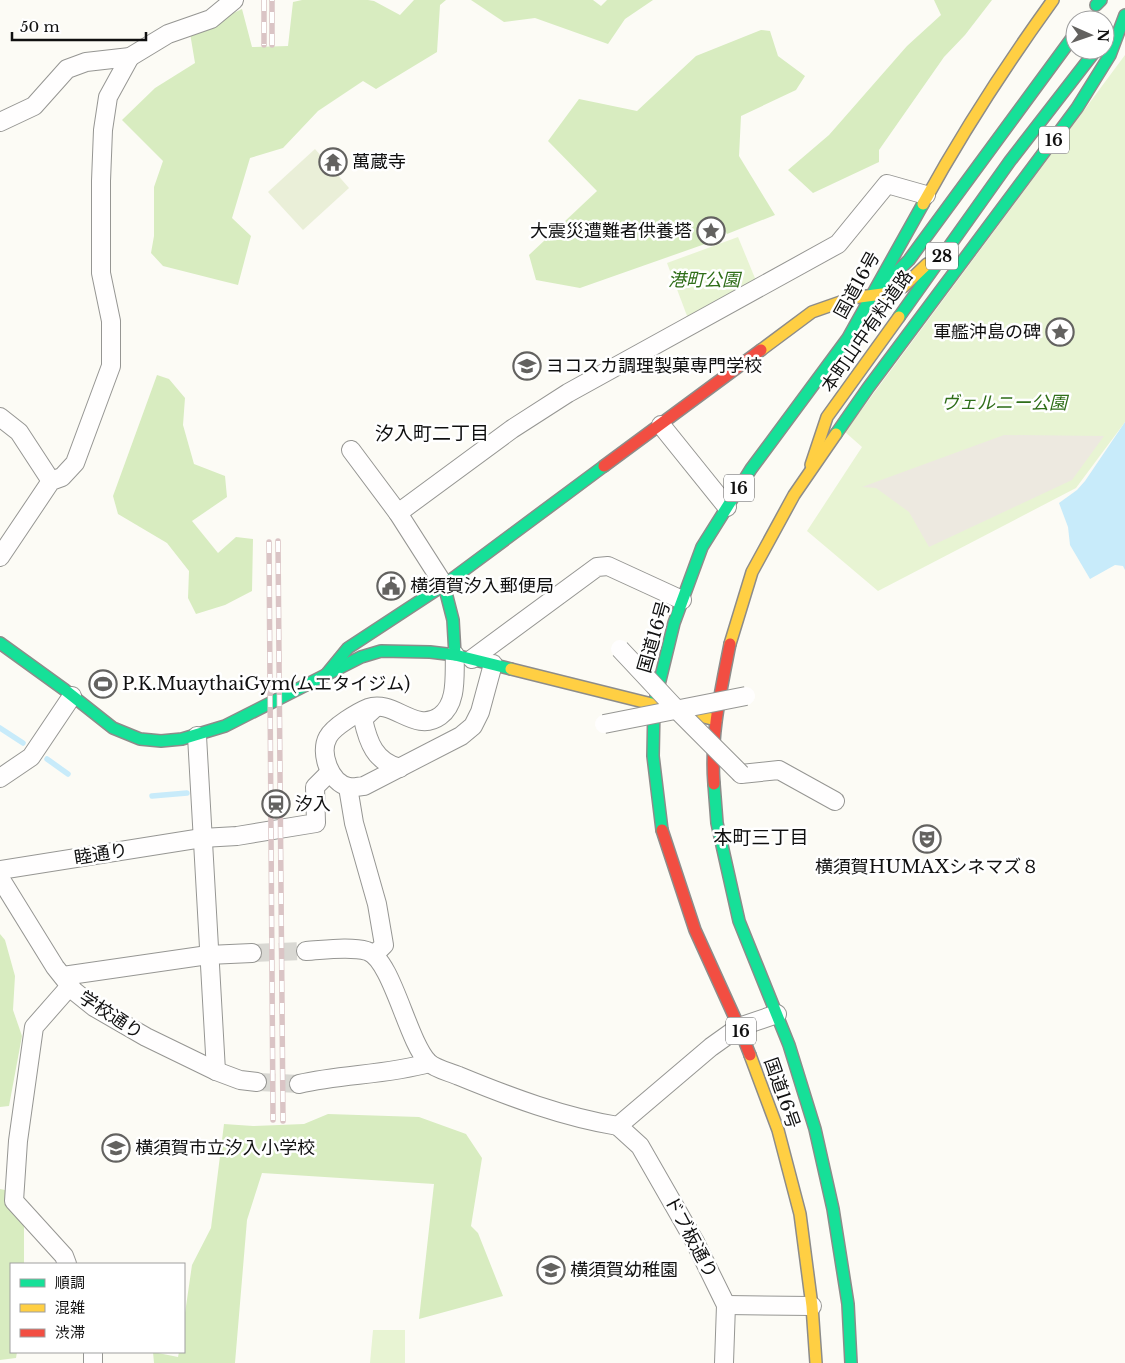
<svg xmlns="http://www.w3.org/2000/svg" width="1125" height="1363" font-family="'Libre Baskerville','Noto Sans JP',serif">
  <rect width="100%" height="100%" fill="#fcfbf5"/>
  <!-- green -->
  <g fill="#e8f4d3">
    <path d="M1125 55V422L1076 488 878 591 807 531 862 447 845 432Z"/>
    <path d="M738 237 757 283 689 321 667 263Z"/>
    <path d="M373 1330H405V1363H370Z"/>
  </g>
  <!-- forest -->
  <g fill="#d8ecc0">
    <path d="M302 0H368L374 1 400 15 414 0H446L440 5 437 52 376 89 363 81 318 111 283 148 250 158 232 218 251 236 238 285 163 266 151 253 154 236V187L163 161 122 120 155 88 195 63 190 33 242 9 252 47 288 46 293 2Z"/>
    <path d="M471 0H593L601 6 607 0H653L625 19 608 44 535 18 504 22Z"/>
    <path d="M934 0H992L965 35 944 57 879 150V162L813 193 788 170 829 135 907 46 941 15Z"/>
    <path d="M761 30 770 31 778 56 805 76 796 90 741 116 739 156 775 215 727 234 717 218 699 224 705 244 580 288 536 280 529 255 597 191 548 141 579 99 637 111 696 56Z"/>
    <path d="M157 375 169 379 185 398 183 425 194 464 225 476 227 497 192 521 218 553 236 537 253 539 252 591 225 605 196 614 188 598 189 571 167 543 118 514 113 496Z"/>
    <path d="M0 934 5 940 15 976 13 1010 22 1036 9 1106 0 1107Z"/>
    <path d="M328 1114 419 1117 466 1134 482 1158 471 1226 478 1233 503 1296 419 1319 434 1184 262 1173 247 1220 235 1363H154L153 1352 178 1357 179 1352H184V1320L192 1265 211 1228 224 1124 253 1126 304 1124Z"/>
    <path d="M0 1189 5 1190 24 1226V1264H11V1352H17L16 1358 0 1360Z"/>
  </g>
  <!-- cemetery -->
  <path fill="#eaefd8" d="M315 149 349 188 303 230 268 192Z"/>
  <!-- plaza -->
  <path fill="#ede9e0" d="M1004 435 1104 436 1072 480 929 547 909 512 876 488 862 487Z"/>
  <!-- water -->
  <path fill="#c8ebfa" d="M1125 422V570L1123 566 1115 565 1090 579 1070 545 1068 527 1059 503 1077 490 1085 481Z"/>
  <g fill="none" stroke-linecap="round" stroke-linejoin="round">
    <!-- stream -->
    <g stroke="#c8ebfa" stroke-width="5.5">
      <path d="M0 728 23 743"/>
      <path d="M47 759 68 774"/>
      <path d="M152 796 187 793"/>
    </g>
    <!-- street-tunnel -->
    <g stroke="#d9d8d3" stroke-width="18" stroke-dasharray="18 9" stroke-linecap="butt">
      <path d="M252 953 306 951"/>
      <path d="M257 1082 299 1084"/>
    </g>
    <!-- street casing -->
    <g stroke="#969693" stroke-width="20">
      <g id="street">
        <path d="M0 122 34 106 67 69 86 62 130 57 168 34 211 19 234 0"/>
        <path d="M0 417 19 432 51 481"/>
        <path d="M661 425 727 507"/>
        <path d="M351 450 398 513 444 585"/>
        <path d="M398 513 512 429 568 393 838 244 887 184 926 195"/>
        <path d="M0 557 51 481 62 477 75 463 111 366V321L101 273V181L103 130 108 97 130 57"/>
        <path d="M455 655C454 675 458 703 440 716 415 734 394 699 368 708 358 712 333 727 328 737 319 753 330 783 349 787 354 788 360 786 364 786L461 736 473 726 480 712 493 664"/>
        <path d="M472 659 597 567 608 566 682 600"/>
        <path d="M376 707 363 719C368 742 375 762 400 768"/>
        <path d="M197 736 216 1071"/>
        <path d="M741 774 779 770 835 801"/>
        <path d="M0 778 31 757 72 696"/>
        <path d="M348 787 354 823 377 904 384 945 374 955"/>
        <path d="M0 870 202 838 237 836 316 823 315 787 330 772"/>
        <path d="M0 878 55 967 74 991 94 1007 146 1037 216 1071 240 1080 257 1082"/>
        <path d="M306 951C324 950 350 946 367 951 392 959 407 1040 428 1062 435 1069 450 1072 459 1076 510 1097 563 1117 618 1126L711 1047 739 1027 777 1014"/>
        <path d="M63 976 208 955 252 953"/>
        <path d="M299 1084C342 1074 387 1075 429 1063"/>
        <path d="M618 1126 640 1146 695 1242 726 1305 724 1363"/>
        <path d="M67 1264 64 1256 14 1201 18 1141 34 1027 70 986"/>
        <path d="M726 1305 812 1306"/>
        <path d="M93 1352V1363"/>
      </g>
    </g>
    <!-- fast casing -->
    <g stroke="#8d8c8a" stroke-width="14">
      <g id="fast">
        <path d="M1096 5 1101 0"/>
        <path d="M879 289 909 260 1075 34"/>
        <path d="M899 317 1010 161 1096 50"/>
        <path d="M836 434 868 388 1077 108 1110 55 1125 15"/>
        <path d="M444 585 453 620 455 655"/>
        <path d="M0 643 65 690 113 728 140 739 161 741 182 739 225 726 361 657 381 651 430 652 455 655 511 669"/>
        <path d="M325 676 348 648 444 585 604 466"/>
        <path d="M714 784 717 823 739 921 789 1045 815 1129 833 1209 848 1304 851 1363"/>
        <path d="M662 830 653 756 654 705 674 623 702 547 751 469 848 338 923 204"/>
      </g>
    </g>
    <!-- slow casing -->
    <g stroke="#8d8c8a" stroke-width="14">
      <g id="slow">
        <path d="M923 204C962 133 1006 65 1053 0"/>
        <path d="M761 350 812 312 852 298 890 293 903 287 927 264"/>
        <path d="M811 465 827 417 899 317"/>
        <path d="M730 644 752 572 794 495 836 434"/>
        <path d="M511 669 716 720"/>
        <path d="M750 1055 778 1130 800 1214 812 1306 816 1363"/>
      </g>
    </g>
    <!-- jam casing -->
    <g stroke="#8d8c8a" stroke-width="14">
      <g id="jam">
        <path d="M604 466 761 350"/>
        <path d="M714 784C710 737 721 690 730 644"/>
        <path d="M662 830 695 930 739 1027 750 1055"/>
      </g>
    </g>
    <!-- street -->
    <use href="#street" stroke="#fffefe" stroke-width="18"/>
    <!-- fast -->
    <use href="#fast" stroke="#16e098" stroke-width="11"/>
    <!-- slow -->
    <use href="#slow" stroke="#ffcf43" stroke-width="11"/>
    <!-- jam -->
    <use href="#jam" stroke="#f24e42" stroke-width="11"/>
    <!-- rail casing -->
    <g stroke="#dac4c5" stroke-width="5.5">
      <g id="rail">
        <path d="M264 0V45"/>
        <path d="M272 45V0"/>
        <path d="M278 541 283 1121"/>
        <path d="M269 542 273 1120"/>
      </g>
    </g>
    <!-- rail -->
    <use href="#rail" stroke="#fff" stroke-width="4" stroke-dasharray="11" stroke-linecap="butt"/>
    <!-- street-bridge casing -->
    <g stroke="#969693" stroke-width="20" stroke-linecap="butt">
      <g id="street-bridge">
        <path d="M620 649 678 711 741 774"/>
        <path d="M604 724 746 696"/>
      </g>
    </g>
    <!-- street-bridge -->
    <use href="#street-bridge" stroke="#fffefe" stroke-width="18"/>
  </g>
  <!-- icons -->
  <defs>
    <g id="temple-ring" transform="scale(1.4375)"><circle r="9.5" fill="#fff" stroke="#636260" stroke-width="1.5"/><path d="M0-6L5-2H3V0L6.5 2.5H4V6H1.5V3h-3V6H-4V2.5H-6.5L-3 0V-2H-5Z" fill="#636260"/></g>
    <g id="sight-ring" transform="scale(1.4375)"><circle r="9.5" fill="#fff" stroke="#636260" stroke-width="1.5"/><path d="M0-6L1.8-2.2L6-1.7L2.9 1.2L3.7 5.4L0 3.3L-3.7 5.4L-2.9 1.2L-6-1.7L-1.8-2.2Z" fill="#636260"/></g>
    <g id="university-ring" transform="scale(1.4375)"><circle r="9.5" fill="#fff" stroke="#636260" stroke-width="1.5"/><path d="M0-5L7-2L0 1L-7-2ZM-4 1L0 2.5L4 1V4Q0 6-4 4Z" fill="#636260"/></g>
    <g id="civic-ring" transform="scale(1.4375)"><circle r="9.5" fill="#fff" stroke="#636260" stroke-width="1.5"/><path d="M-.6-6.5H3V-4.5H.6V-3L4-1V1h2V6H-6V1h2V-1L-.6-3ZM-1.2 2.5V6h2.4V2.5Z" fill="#636260"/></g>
    <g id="stadium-ring" transform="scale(1.4375)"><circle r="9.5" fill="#fff" stroke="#636260" stroke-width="1.5"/><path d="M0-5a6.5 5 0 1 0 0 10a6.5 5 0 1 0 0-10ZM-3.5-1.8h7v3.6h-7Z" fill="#636260"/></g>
    <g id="station-ring" transform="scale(1.4375)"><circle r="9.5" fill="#fff" stroke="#636260" stroke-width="1.5"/><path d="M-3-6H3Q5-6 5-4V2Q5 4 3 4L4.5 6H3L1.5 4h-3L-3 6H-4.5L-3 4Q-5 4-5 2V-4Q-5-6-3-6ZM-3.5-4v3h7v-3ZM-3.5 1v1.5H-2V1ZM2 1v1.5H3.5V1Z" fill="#636260"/></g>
    <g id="theatre-ring" transform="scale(1.4375)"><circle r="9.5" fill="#fff" stroke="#636260" stroke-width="1.5"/><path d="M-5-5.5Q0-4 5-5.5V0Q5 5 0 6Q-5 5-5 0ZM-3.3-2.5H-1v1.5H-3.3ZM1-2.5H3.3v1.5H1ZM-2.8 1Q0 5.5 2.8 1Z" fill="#636260"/></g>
    <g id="school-ring" transform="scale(1.4375)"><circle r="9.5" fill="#fff" stroke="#636260" stroke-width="1.5"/><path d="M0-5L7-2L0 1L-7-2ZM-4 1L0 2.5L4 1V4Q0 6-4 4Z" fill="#636260"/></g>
  </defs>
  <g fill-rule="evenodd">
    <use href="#temple-ring" x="333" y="162"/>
    <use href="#sight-ring" x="711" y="231"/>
    <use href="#sight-ring" x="1060" y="332"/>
    <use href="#university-ring" x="527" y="366"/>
    <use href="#civic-ring" x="391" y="586"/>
    <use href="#stadium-ring" x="103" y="684"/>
    <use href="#station-ring" x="276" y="804"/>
    <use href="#theatre-ring" x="927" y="839"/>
    <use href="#school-ring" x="116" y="1148"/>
    <use href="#school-ring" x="551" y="1270"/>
  </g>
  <g text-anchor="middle" stroke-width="5" stroke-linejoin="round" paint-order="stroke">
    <!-- shield labels -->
    <g fill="#fff" stroke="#585858" stroke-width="1">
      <rect x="1039" y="126.5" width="30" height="27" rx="4"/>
      <rect x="926" y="242.5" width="32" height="27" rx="4"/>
      <rect x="724" y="474.5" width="30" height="27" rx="4"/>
      <rect x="726" y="1017.5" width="30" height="27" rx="4"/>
    </g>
    <g font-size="16" font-weight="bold" fill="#101010">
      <text x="1054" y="146">16</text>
      <text x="942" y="262">28</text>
      <text x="739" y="494">16</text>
      <text x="741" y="1037">16</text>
    </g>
    <!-- poi labels -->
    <g font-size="18" fill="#101010" stroke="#fff" text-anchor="start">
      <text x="352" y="168">萬蔵寺</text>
      <text x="692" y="237" text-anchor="end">大震災遭難者供養塔</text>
      <text x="1041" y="338" text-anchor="end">軍艦沖島の碑</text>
      <text x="546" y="372">ヨコスカ調理製菓専門学校</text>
      <text x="410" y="592">横須賀汐入郵便局</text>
      <text x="122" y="690">P.K.MuaythaiGym(ムエタイジム)</text>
      <text x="295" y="810">汐入</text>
      <text x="927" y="873" text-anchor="middle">横須賀HUMAXシネマズ８</text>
      <text x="135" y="1154">横須賀市立汐入小学校</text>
      <text x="570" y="1276">横須賀幼稚園</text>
    </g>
    <!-- park labels -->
    <g font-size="18" font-style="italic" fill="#2f6e19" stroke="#fff">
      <text x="704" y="286">港町公園</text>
      <text x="1004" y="409">ヴェルニー公園</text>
    </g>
    <!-- street labels -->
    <g font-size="18" fill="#101010" stroke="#fff">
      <text transform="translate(857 285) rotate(-61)" y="6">国道16号</text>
      <text transform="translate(867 331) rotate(-55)" y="6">本町山中有料道路</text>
      <text transform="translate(654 637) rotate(-74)" y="6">国道16号</text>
      <text transform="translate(101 854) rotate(-9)" y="6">睦通り</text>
      <text transform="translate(111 1015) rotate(33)" y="6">学校通り</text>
      <text transform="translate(782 1093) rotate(71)" y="6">国道16号</text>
      <text transform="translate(691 1237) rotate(62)" y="6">ドブ板通り</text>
    </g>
    <!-- neighbourhood labels -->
    <g font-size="19" fill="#101010" stroke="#fff">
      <text x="432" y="440">汐入町二丁目</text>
      <text x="761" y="844">本町三丁目</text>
    </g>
  </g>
  <!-- legend -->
  <rect x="10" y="1263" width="175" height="90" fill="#ffffff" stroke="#9f9f9f"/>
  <rect x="20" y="1279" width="25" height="8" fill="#16e098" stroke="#9f9f9f"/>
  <text x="55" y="1288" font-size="15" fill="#101010">順調</text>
  <rect x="20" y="1304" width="25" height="8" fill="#ffcf43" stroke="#9f9f9f"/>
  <text x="55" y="1313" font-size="15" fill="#101010">混雑</text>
  <rect x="20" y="1329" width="25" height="8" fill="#f24e42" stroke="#9f9f9f"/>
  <text x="55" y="1338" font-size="15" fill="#101010">渋滞</text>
  <!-- north arrow -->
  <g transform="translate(1090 35) rotate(92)"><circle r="24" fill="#ffffff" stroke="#9f9f9f"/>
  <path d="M0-4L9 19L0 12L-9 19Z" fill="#636260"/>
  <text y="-8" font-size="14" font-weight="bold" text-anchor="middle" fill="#101010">N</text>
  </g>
  <!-- scale -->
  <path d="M12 32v8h134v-8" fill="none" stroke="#101010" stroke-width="2.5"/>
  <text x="20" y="32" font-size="15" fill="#101010" stroke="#ffffff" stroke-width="4" paint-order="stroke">50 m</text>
</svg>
